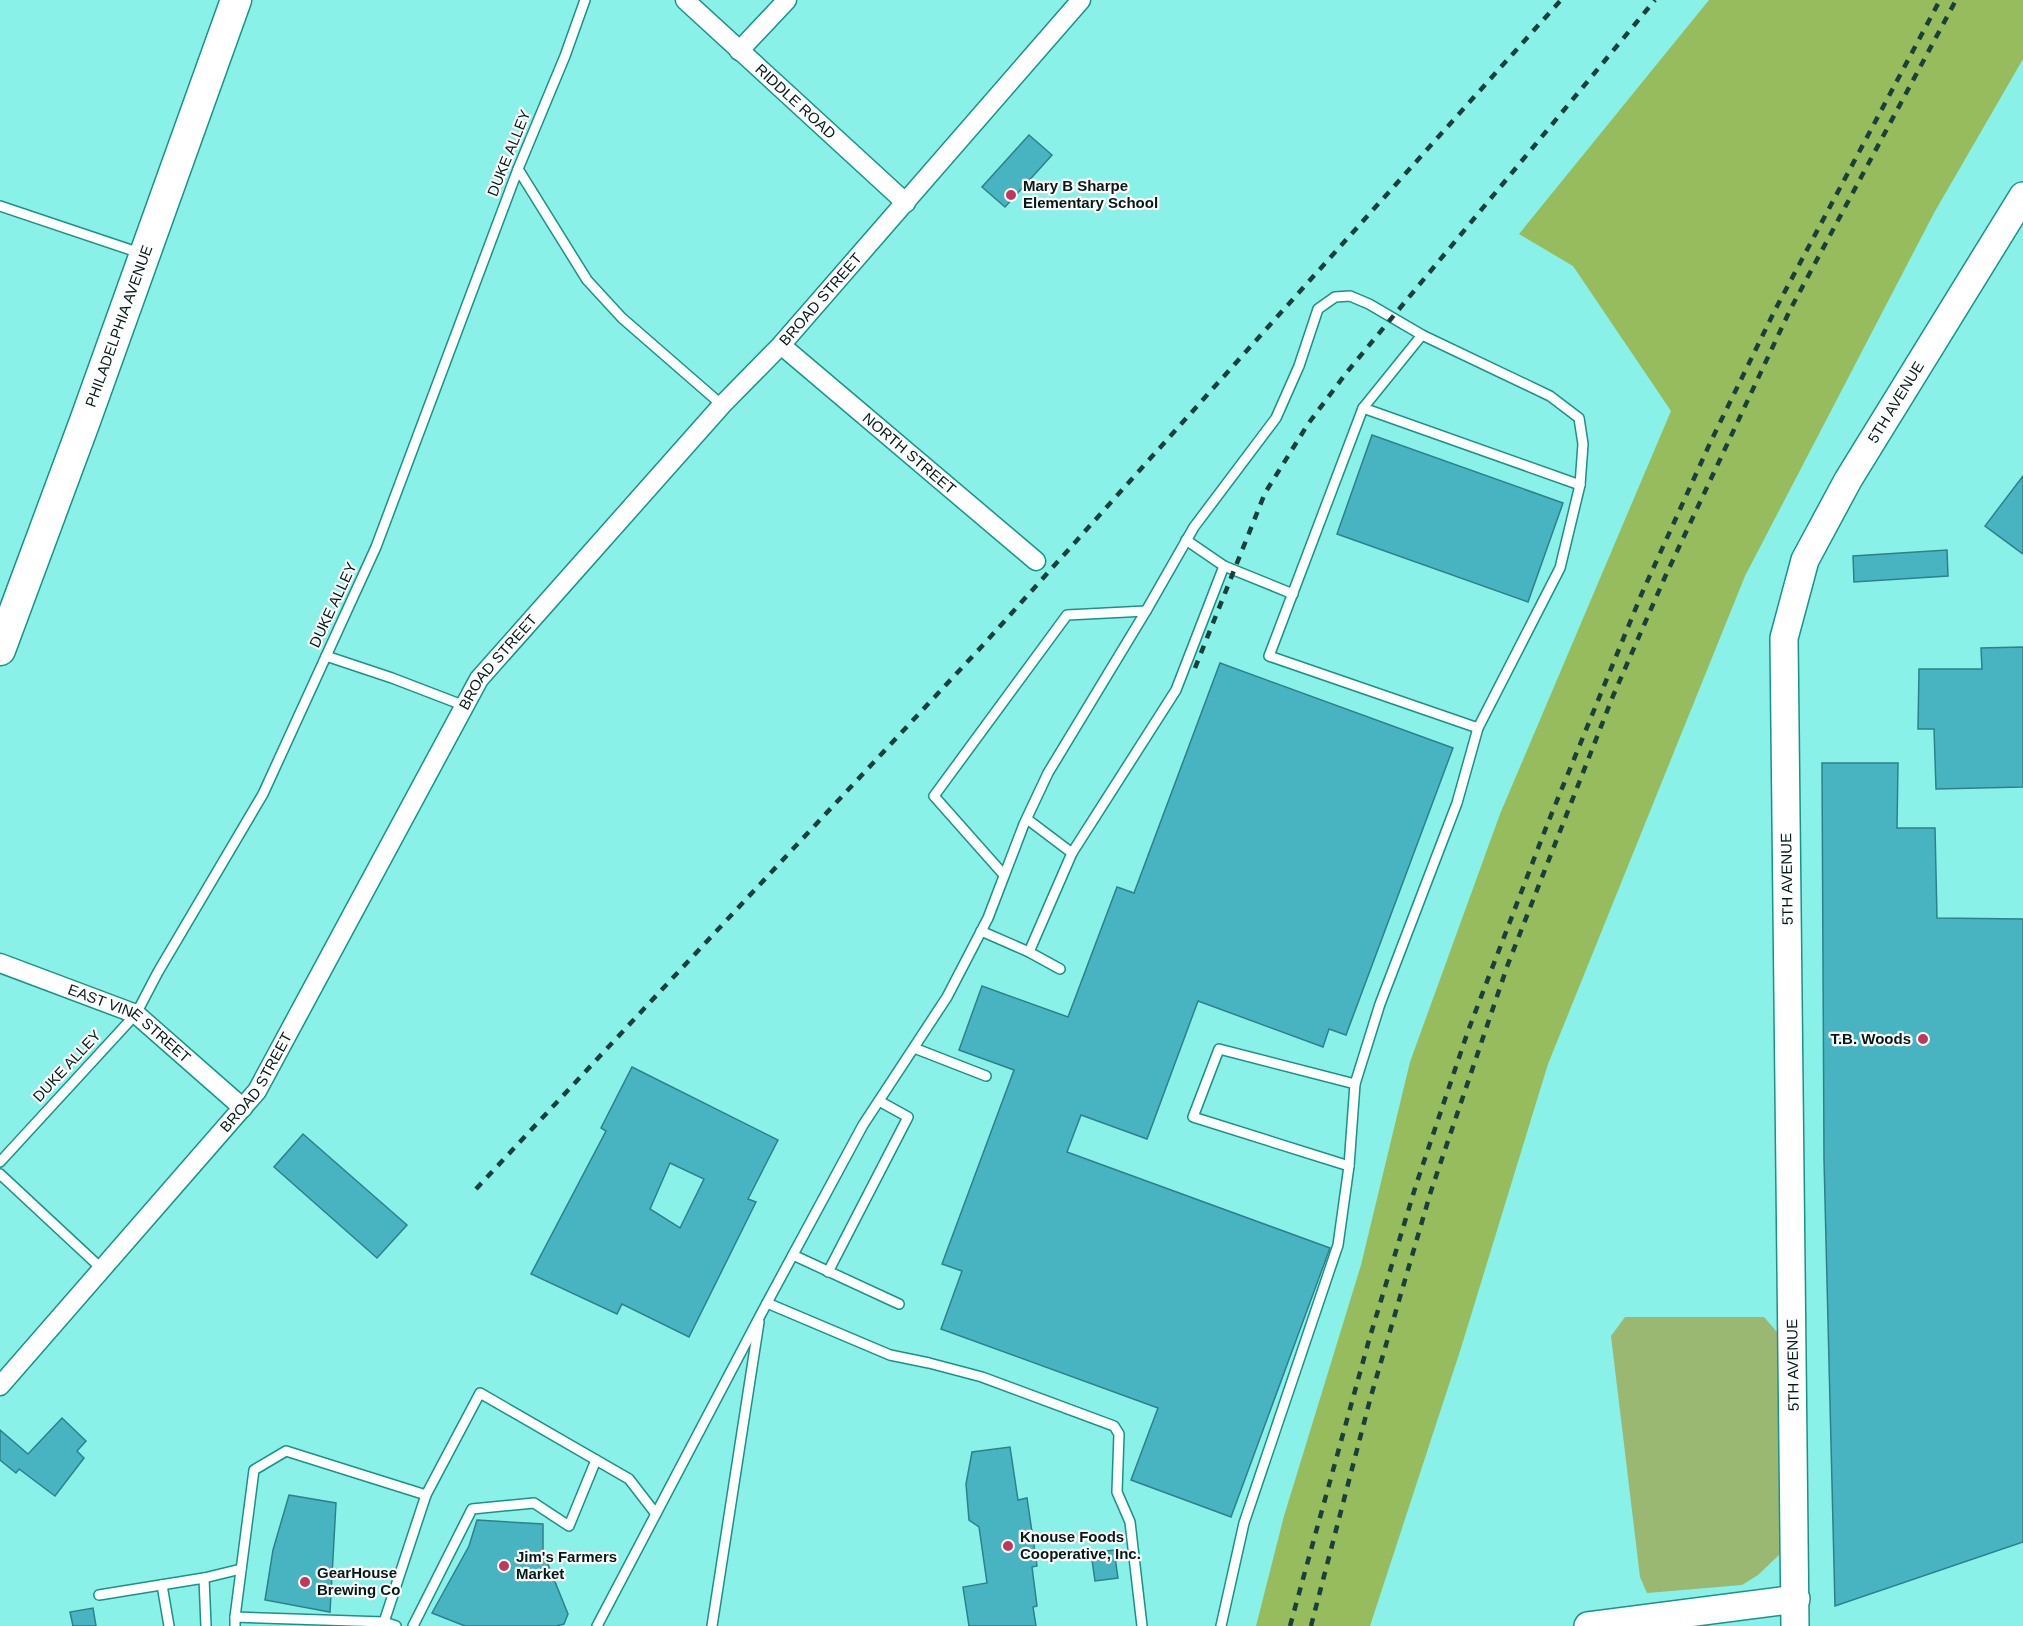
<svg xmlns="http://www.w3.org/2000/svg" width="2023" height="1626" font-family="Arial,sans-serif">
  <rect width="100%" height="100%" fill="#89f1e7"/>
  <!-- green -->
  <path fill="#9ab871" d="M1625 1317H1764L1777 1332 1781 1553 1758 1575 1742 1585 1647 1593 1640 1577 1611 1336Z"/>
  <!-- forest -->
  <path fill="#97bc5e" d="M1709 0H2023V59L1934 213 1745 576 1548 1064 1461 1348 1370 1626H1256L1284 1516 1361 1265 1410 1062 1500 814 1671 411 1573 266 1519 234Z"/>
  <!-- building -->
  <g fill="#48b4c2" stroke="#2e808b" stroke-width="1.5" fill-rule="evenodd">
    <path d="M1029 135 1052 155 1005 207 982 187Z"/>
    <path d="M1372 435 1563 503 1528 602 1337 534Z"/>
    <path d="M2023 476V554L1985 526Z"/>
    <path d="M1947 550 1948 576 1854 582 1853 556Z"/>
    <path d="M2023 647V787L1936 789 1934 729H1918L1919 669H1982L1981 648Z"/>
    <path d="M1220 663 1453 748 1346 1035 1329 1029 1323 1047 1198 1001 1147 1139 1081 1115 1067 1152 1330 1248 1231 1517 1131 1480 1158 1408 941 1329 962 1271 942 1264 1014 1070 959 1050 982 986 1068 1017 1117 887 1134 893Z"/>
    <path d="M1822 763H1898L1897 828H1935L1937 918 2023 919V1542L1835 1606 1824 1159Z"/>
    <path d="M632 1067 778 1140 748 1199 756 1202 689 1337 622 1304 617 1314 531 1274 606 1131 601 1128ZM670 1163 704 1179 680 1228 650 1209Z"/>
    <path d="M303 1134 407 1225 377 1258 274 1167Z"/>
    <path d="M62 1418 86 1441 77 1451 84 1458 55 1496 19 1469 16 1473 0 1460V1430L28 1454Z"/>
    <path d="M1010 1447 1018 1500 1027 1498 1037 1566 1032 1567 1037 1606 1033 1607 1036 1626H969L963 1587 987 1583 979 1527 969 1520 966 1484 972 1452Z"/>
    <path d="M289 1495 336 1503 330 1612 265 1600 273 1550Z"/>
    <path d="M477 1520 543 1524V1552L568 1614 564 1624 556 1626H465L432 1613 469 1546Z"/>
    <path d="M1114 1550 1118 1578 1095 1581 1091 1553Z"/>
    <path d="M93 1608 96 1626H73L70 1612Z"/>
  </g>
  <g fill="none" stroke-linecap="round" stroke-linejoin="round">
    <!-- lane casing -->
    <g stroke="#19928a" stroke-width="12">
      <g id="lane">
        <path d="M518 169 587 280 622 318 722 405"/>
        <path d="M0 206 140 253"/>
        <path d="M1422 335 1363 408 1269 656 1478 728"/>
        <path d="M1363 408 1580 485"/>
        <path d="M1224 566 1293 594"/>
        <path d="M326 656 392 678 465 706"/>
        <path d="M1072 853 1176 690 1224 566 1186 540"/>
        <path d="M1004 875 934 796 1067 615 1146 611"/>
        <path d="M981 931 1029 952 1072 853 1027 819"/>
        <path d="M1029 952 1060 969"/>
        <path d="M914 1048 986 1076"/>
        <path d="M0 1162 136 1014 158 972 263 794 376 547 518 169 565 56 585 0"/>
        <path d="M1349 1166 1193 1117 1219 1049 1355 1084"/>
        <path d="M0 1174 102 1269"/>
        <path d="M793 1255 899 1304"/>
        <path d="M828 1272 908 1117 879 1101"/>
        <path d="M767 1303 890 1355 929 1363 982 1377 1114 1426 1119 1434 1117 1492 1130 1522 1142 1626"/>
        <path d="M426 1495 480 1393 629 1479 656 1514"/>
        <path d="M204 1578 241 1569"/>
        <path d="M162 1585 169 1626"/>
        <path d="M99 1595 204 1578 206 1626"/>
        <path d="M235 1617 254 1470 286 1451 426 1495 384 1622 396 1626"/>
        <path d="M235 1626V1617L384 1622"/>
        <path d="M413 1626 472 1509 534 1503 569 1526 596 1460"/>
        <path d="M597 1626 761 1314 863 1125 947 997 988 918 1024 824 1048 773 1146 611 1194 527 1276 418 1299 366 1318 309 1335 297 1350 296 1369 304 1422 335 1550 396 1579 418 1583 444 1580 485 1560 568 1478 728 1457 803 1380 1004 1355 1084 1349 1166 1338 1245 1244 1523 1221 1626"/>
        <path d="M712 1626 759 1322"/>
      </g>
    </g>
    <!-- street casing -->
    <g stroke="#19928a" stroke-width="21">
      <g id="street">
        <path id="s1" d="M685 0 906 203"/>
        <path d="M739 51 787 0"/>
        <path id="s2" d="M781 345 1036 561"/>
        <path id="s3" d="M0 963 136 1014 243 1108"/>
        <path id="s4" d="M0 1386 257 1091 479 679 722 405 781 345 1081 0"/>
      </g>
    </g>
    <!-- secondary casing -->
    <g stroke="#19928a" stroke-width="30">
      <g id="secondary">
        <path d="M1588 1626 1796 1599"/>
        <path id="s5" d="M1795 1626 1784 638 1805 560 1848 480 2023 196"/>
      </g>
    </g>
    <!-- primary casing -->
    <g stroke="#19928a" stroke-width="33">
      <g id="primary">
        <path id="s6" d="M0 650 85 421 236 0"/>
      </g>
    </g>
    <!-- lane -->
    <use href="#lane" stroke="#fff" stroke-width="9"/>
    <!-- street -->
    <use href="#street" stroke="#fff" stroke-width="18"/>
    <!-- secondary -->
    <use href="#secondary" stroke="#fff" stroke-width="27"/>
    <!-- primary -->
    <use href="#primary" stroke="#fff" stroke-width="30"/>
    <!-- rail -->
    <g stroke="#1b3f3c" stroke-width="4.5" stroke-dasharray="8 8" stroke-linecap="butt">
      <path d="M1195 668 1265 493 1308 424 1347 372 1655 0"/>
      <path d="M476 1189 984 644 1561 0"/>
      <path d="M1290 1626 1369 1340 1416 1185 1468 1031 1547 825 1642 593 1711 441 1775 310 1940 0"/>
      <path d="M1311 1626 1371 1396 1431 1191 1508 964 1613 696 1665 577 1790 310 1956 0"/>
    </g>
  </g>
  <!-- markers -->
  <g fill="#c43560" stroke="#fdfdfd" stroke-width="2">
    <circle cx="1011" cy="195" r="6"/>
    <circle cx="1923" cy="1039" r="6"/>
    <circle cx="1008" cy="1546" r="6"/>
    <circle cx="504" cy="1566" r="6"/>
    <circle cx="305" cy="1582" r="6"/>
  </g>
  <g text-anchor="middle" stroke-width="4.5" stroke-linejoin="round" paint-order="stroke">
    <!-- street labels -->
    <g font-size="15" fill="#041a18" stroke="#fdfdfd">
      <text dy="5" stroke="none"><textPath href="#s1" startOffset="150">RIDDLE ROAD</textPath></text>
      <text transform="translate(509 153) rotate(-68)" y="5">DUKE ALLEY</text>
      <text dy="5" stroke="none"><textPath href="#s4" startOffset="1370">BROAD STREET</textPath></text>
      <text dy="5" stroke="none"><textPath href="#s6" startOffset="345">PHILADELPHIA AVENUE</textPath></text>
      <text dy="5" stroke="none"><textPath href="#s5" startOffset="1251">5TH AVENUE</textPath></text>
      <text dy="5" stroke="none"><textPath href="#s2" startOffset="168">NORTH STREET</textPath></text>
      <text transform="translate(333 605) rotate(-65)" y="5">DUKE ALLEY</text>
      <text dy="5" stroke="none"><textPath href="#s4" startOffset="884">BROAD STREET</textPath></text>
      <text transform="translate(1787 879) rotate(-91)" y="5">5TH AVENUE</text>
      <text dy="5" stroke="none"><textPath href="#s3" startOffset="144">EAST VINE STREET</textPath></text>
      <text transform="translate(67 1066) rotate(-47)" y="5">DUKE ALLEY</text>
      <text dy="5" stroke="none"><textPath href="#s4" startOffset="398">BROAD STREET</textPath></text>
      <text transform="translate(1793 1365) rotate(-91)" y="5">5TH AVENUE</text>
    </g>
    <!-- poi labels -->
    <g font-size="15" font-weight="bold" fill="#041a18" stroke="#fdfdfd" text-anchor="start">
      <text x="1023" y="191">Mary B Sharpe<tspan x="1023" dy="17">Elementary School</tspan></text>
      <text x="1911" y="1044" text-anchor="end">T.B. Woods</text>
      <text x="1020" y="1542">Knouse Foods<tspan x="1020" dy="17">Cooperative, Inc.</tspan></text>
      <text x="516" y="1562">Jim's Farmers<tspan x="516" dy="17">Market</tspan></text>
      <text x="317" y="1578">GearHouse<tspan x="317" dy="17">Brewing Co</tspan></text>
    </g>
  </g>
</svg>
